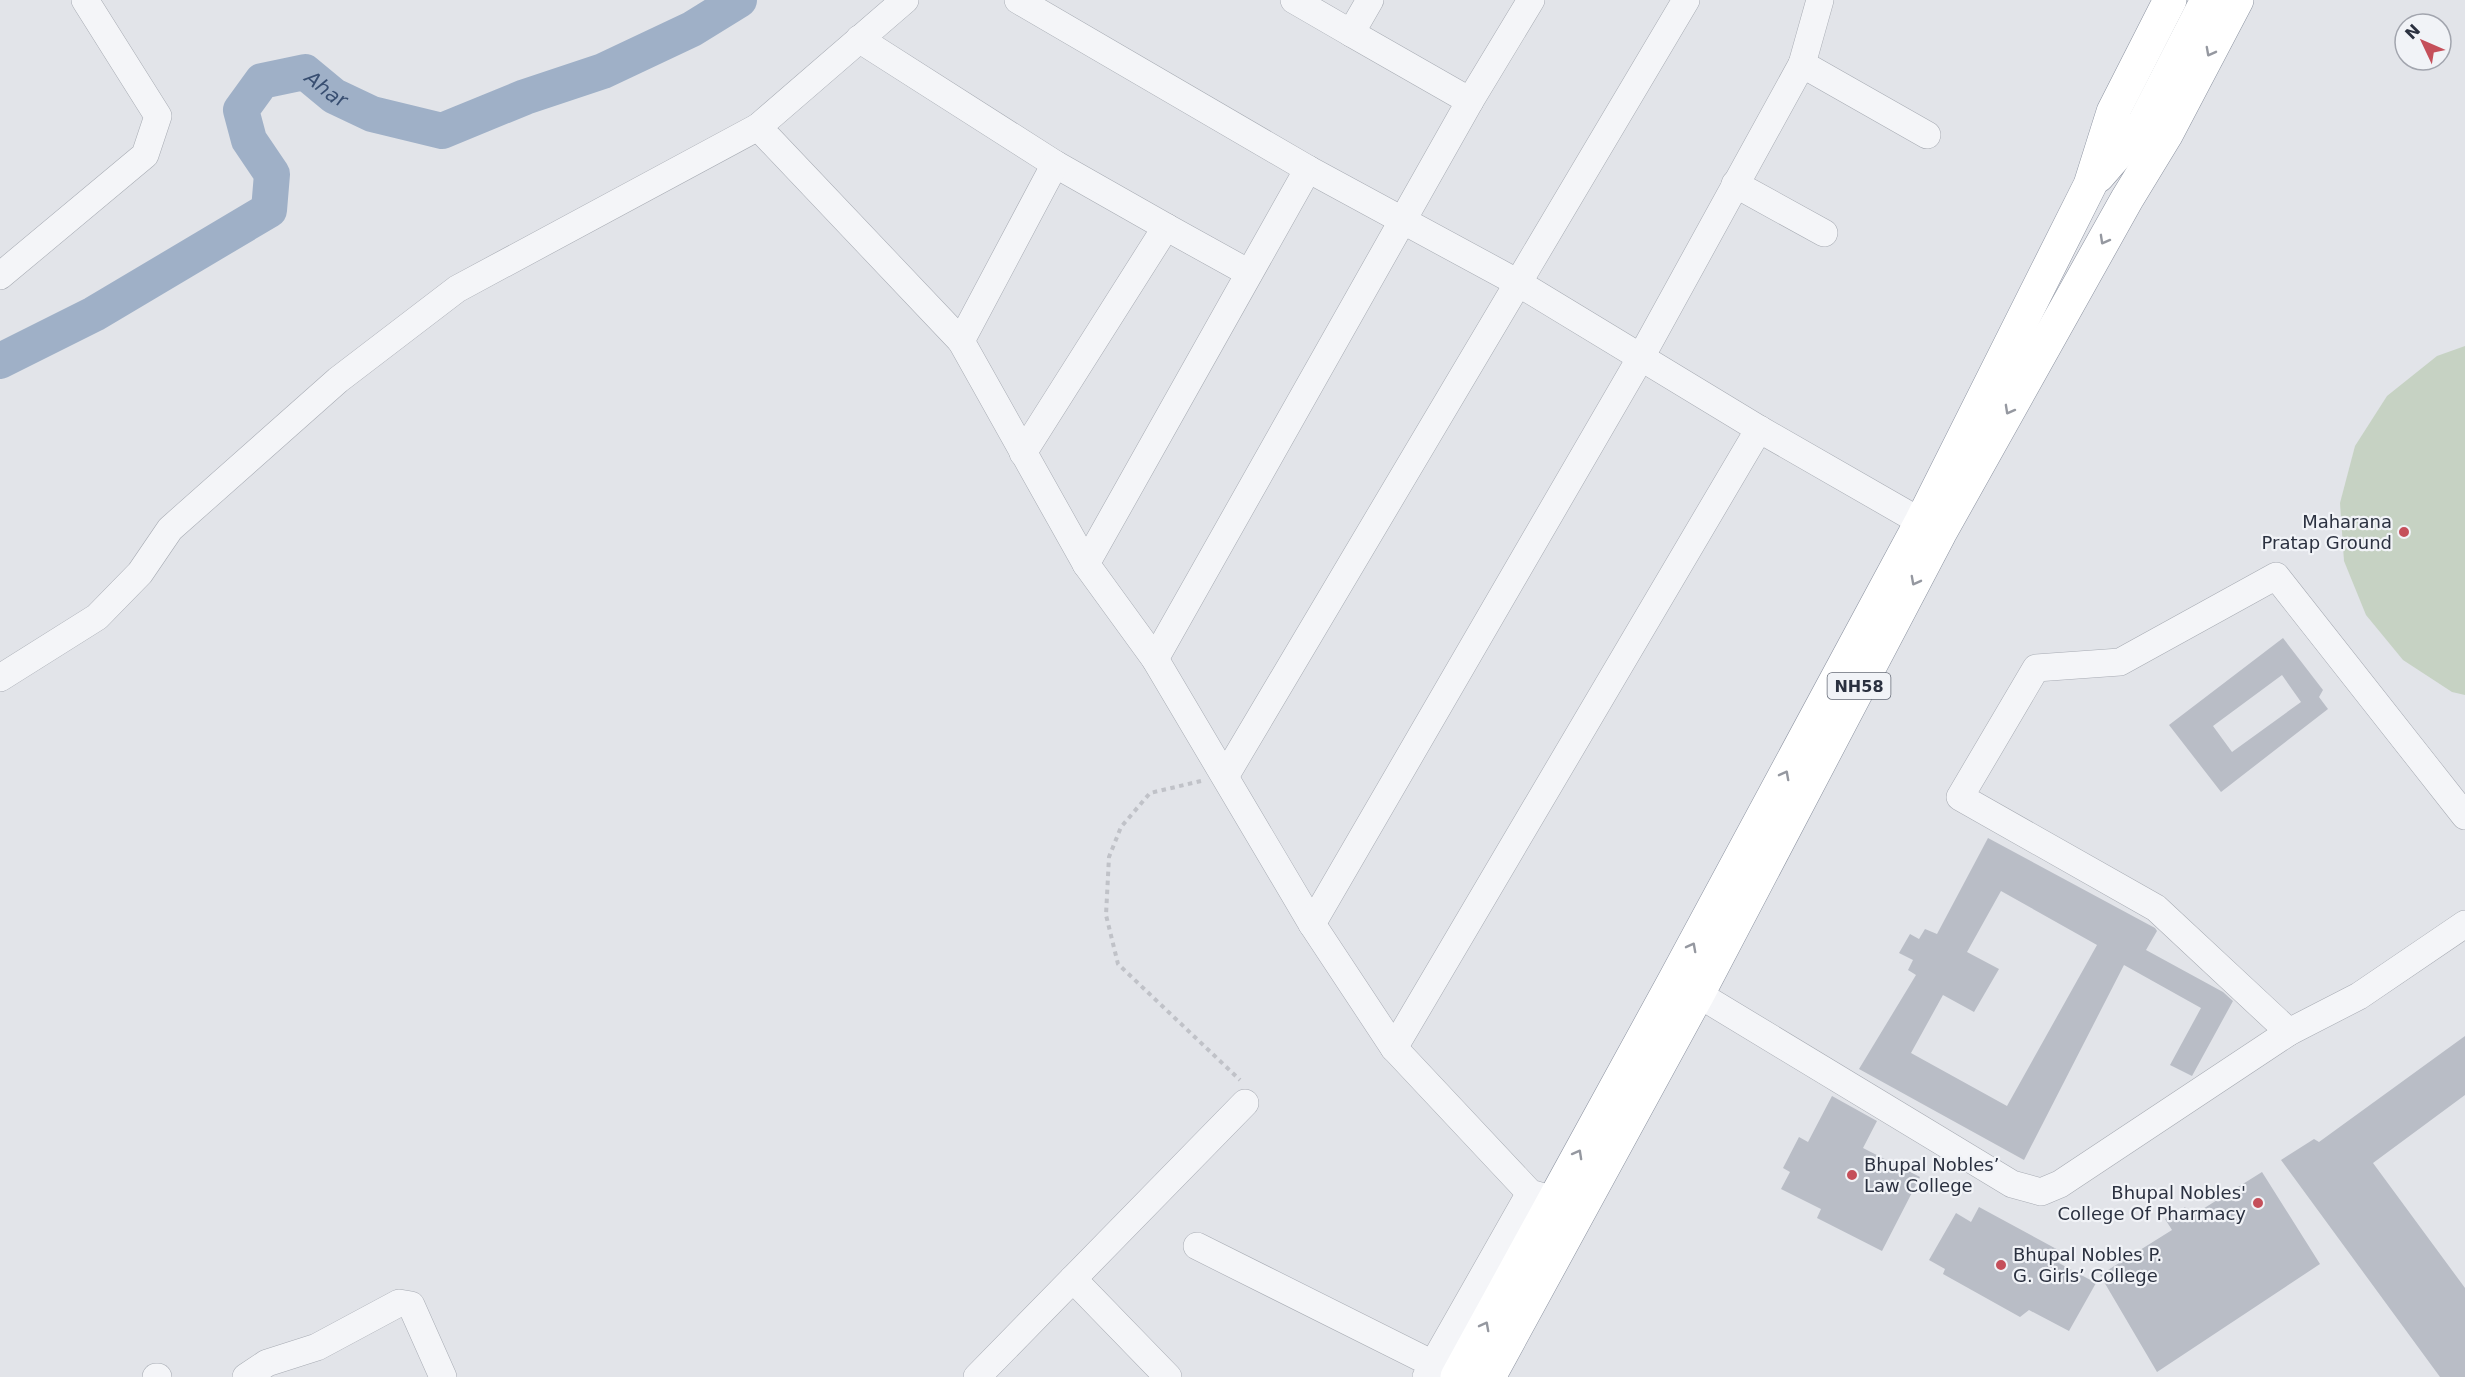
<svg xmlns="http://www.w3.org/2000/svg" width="2465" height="1377" font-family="'DejaVu Sans',sans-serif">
  <rect width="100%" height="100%" fill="#e2e4e9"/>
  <!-- green -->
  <path fill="#c6d2c3" d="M2465 346V695L2452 692 2403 660 2366 615 2344 561 2340 503 2355 446 2387 396 2437 356Z"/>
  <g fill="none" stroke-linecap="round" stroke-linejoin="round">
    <!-- river -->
    <path stroke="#9fb0c7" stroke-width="36" id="s1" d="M0 361 94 314 269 210 272 174 249 140 241 110 262 81 305 72 334 96 372 114 442 131 525 97 603 71 692 29 739 0"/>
  </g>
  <!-- building -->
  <g fill="#b9bdc6" fill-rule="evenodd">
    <path d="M2283 638 2323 690 2319 697 2328 709 2221 792 2169 725ZM2282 675 2301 702 2232 752 2213 726Z"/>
    <path d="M1988 838 2155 928 2157 931 2146 950 2223 992 2233 1001 2192 1076 2170 1065 2201 1008 2124 965 2024 1160 1859 1069 1916 975 1908 970 1913 960 1899 953 1910 934 1919 939 1925 929 1937 934ZM2001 891 2097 945 2007 1106 1911 1053 1943 995 1974 1012 1999 969 1967 952Z"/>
    <path d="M2465 1036V1095L2373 1163 2465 1288V1377H2440L2281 1160 2314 1139 2319 1142Z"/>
    <path d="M1832 1096 1877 1121 1863 1148 1920 1177 1882 1251 1817 1218 1821 1209 1781 1189 1790 1172 1783 1168 1799 1137 1808 1142Z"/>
    <path d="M2262 1172 2320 1264 2157 1372 2100 1275 2172 1230 2165 1219 2185 1207 2190 1217Z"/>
    <path d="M1979 1207 2062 1252 2057 1262 2096 1283 2069 1331 2029 1310 2020 1317 1943 1274 1945 1269 1929 1260 1956 1213 1971 1222Z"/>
  </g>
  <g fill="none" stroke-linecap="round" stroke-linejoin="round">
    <!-- minor casing -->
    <g stroke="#a7abb3" stroke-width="28">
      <g id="minor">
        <path d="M905 0 758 127 961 341 1086 564 1155 659 1312 924 1394 1048 1530 1193 1553 1200"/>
        <path d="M1018 0 1308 169 1520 284 1759 429 1921 522"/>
        <path d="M1294 0 1351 33"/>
        <path d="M859 39 1055 164 1166 227 1023 453"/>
        <path d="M1802 64 1820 0"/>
        <path d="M1470 101 1531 0"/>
        <path d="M1735 184 1824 233"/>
        <path d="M1166 227 1249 273"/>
        <path d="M0 276 145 155 158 116 85 0"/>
        <path d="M961 341 1055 164"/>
        <path d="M1086 564 1308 169"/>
        <path d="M1155 659 1470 101 1351 33 1370 0"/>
        <path d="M0 678 97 617 140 573 170 529 338 380 457 289 758 127"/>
        <path d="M1226 775 1686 0"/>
        <path d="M1312 924 1641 357 1802 64 1927 135"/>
        <path d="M1698 994 2012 1184 2041 1192 2060 1184 2289 1032 2359 996 2465 924"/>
        <path d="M2289 1032 2156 908 1960 797 2036 668 2120 662 2276 576 2465 816"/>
        <path d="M1394 1048 1759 429"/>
        <path d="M1197 1246 1433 1364 1426 1377"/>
        <path d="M1073 1279 1168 1377"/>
        <path d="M1433 1364 1530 1193"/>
        <path d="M156 1377H158"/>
        <path d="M246 1377 267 1363 317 1347 399 1303 411 1305 443 1377"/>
        <path d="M977 1377 1245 1103"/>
      </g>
    </g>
    <!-- highway casing -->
    <g stroke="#8a919f" stroke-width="34">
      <g id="highway">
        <path d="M2098 176 2144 123 2207 0"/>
        <path d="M1457 1377 1674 981 1921 522 2090 185 2113 112 2170 0"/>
        <path d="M1489 1377 1698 994 1940 533 2127 199 2166 135 2237 0"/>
      </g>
    </g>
    <!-- path -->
    <path stroke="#c0c2c8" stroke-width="4" stroke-dasharray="4.5 4.5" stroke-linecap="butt" d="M1201 781 1150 793 1121 827 1109 857 1106 915 1118 964 1240 1080"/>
    <!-- minor -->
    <use href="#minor" stroke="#f4f5f8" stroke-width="27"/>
    <!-- highway -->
    <use href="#highway" stroke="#fff" stroke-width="33"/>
  </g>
  <!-- one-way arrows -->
  <defs><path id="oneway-chevron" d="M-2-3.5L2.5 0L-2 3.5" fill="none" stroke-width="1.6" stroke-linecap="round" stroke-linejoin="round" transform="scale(1.5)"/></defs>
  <g stroke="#9598a0">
    <use href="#oneway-chevron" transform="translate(2210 52) rotate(118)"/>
    <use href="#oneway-chevron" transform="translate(2104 240) rotate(119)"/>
    <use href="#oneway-chevron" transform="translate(2009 410) rotate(119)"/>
    <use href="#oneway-chevron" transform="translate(1915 581) rotate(118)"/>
    <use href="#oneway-chevron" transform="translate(1785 775) rotate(-62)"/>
    <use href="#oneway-chevron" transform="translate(1692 947) rotate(-62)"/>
    <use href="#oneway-chevron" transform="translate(1578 1154) rotate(-61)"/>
    <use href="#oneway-chevron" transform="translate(1485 1326) rotate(-62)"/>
  </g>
  <!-- markers -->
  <g fill="#c54f5a" stroke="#f1f3f7" stroke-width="2">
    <circle cx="2404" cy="532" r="6"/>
    <circle cx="1852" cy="1175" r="6"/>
    <circle cx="2258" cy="1203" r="6"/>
    <circle cx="2001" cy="1265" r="6"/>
  </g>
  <g text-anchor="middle" stroke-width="4.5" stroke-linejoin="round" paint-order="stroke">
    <!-- shield labels -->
    <rect fill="#f1f3f7" stroke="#666b77" stroke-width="1.5" x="1827.5" y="673" width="63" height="26" rx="4.5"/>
    <g font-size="16" font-weight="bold" fill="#2b3140">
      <text x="1859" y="692">NH58</text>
    </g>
    <!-- poi labels -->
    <g font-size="18" fill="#2b3140" stroke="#f1f3f7" text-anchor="end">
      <text x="2392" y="528">Maharana<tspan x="2392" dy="21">Pratap Ground</tspan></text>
      <text x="1864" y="1171" text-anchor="start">Bhupal Nobles’<tspan x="1864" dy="21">Law College</tspan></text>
      <text x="2246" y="1199">Bhupal Nobles'<tspan x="2246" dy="21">College Of Pharmacy</tspan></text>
      <text x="2013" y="1261" text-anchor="start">Bhupal Nobles P.<tspan x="2013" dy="21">G. Girls’ College</tspan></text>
    </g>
    <!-- water labels -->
    <g font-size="20" font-style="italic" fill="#384e71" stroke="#f1f3f7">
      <text dy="7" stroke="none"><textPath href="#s1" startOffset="524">Ahar</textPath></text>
    </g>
  </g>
  <!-- north arrow -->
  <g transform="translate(2423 42) rotate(314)"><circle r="28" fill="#f1f3f7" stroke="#a2a5ae" stroke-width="1.5"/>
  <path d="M0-4.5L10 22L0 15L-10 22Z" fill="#c54f5a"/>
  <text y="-9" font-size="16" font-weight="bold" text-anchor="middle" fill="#2b3140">N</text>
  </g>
</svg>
